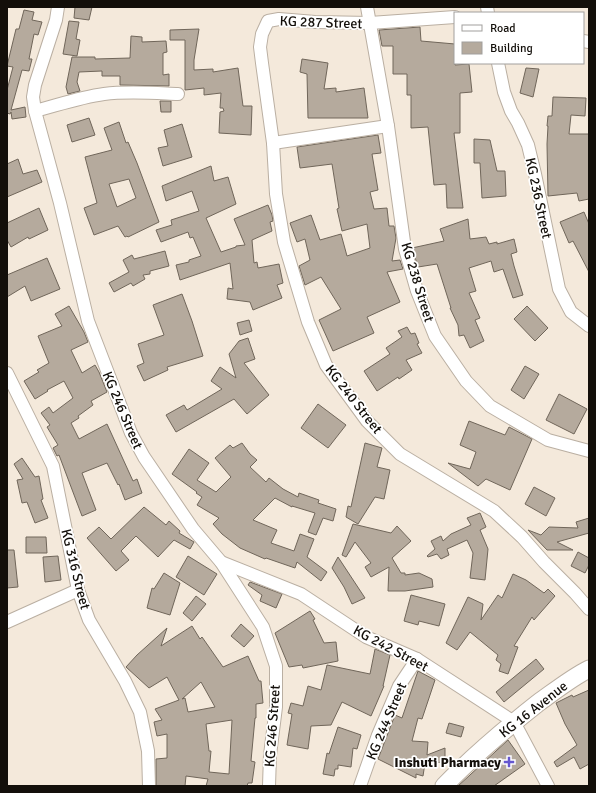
<svg xmlns="http://www.w3.org/2000/svg" width="596" height="793" font-family="Signika,sans-serif">
  <rect width="100%" height="100%" fill="#f4e9db"/>
  <!-- building -->
  <g fill="#b5aa9d" stroke="#70665a" fill-rule="evenodd">
    <path d="M75 7H92L89 20 74 18Z"/>
    <path d="M24 10 34 12 32 20 42 22 38 35 34 34 29 59H32L29 71 22 70 11 110 25 107 26 117 12 119 11 112 10 114 7 113V90L13 67 7 66 16 29H19Z"/>
    <path d="M69 21 79 22 76 39 80 40 77 56 63 54Z"/>
    <path d="M420 27 421 41 455 44V65L469 64 472 92 460 93V133H454L463 208H447L446 184 434 185 428 127 411 128V95H407V74H393V46H382L379 30Z"/>
    <path d="M199 29 194 60V70L213 69V72L238 68 243 106H252L251 135 219 133 220 112 224 111 223 108H220L221 93 204 95V88L185 90V40H170V30Z"/>
    <path d="M131 36 142 37V42L166 41 167 52 163 53V75L169 74V86L120 85V76H102V71L79 72 77 82 80 91 68 94 66 87 72 57H95V59L130 58Z"/>
    <path d="M302 59 328 63 324 89 336 88V92L364 88 368 118H308L307 74 300 72Z"/>
    <path d="M526 68 539 69 533 97 520 93Z"/>
    <path d="M553 97 586 98 585 116 571 115 569 134H589V199L579 201 577 193 548 196 547 144 548 126H547L548 116H552Z"/>
    <path d="M160 101H171V112H161Z"/>
    <path d="M89 118 95 135 72 142 67 125Z"/>
    <path d="M119 122 126 143 128 142 137 163 159 222 128 237 127 236 125 237 118 226 94 235 84 208 97 203 85 157 112 150 104 128ZM129 179 136 198 117 207 109 184Z"/>
    <path d="M182 124 192 157 163 166 158 148 168 146 164 130Z"/>
    <path d="M378 135 381 153 372 154 378 190 370 192 374 209 387 208 389 226H394L396 238 392 261 400 260 403 269 387 272 400 302 367 317 374 333 333 351 319 320 341 309 321 277 305 285 299 266 310 260 305 239 297 242 290 223 311 215 320 240 341 234 347 256 370 248 367 224 342 231 337 209 339 208 332 164 300 168 297 147Z"/>
    <path d="M474 139 490 140 497 171H505L506 196 482 198 480 163H474Z"/>
    <path d="M18 159 23 174 37 170 42 182 7 197V164Z"/>
    <path d="M211 166 214 181 228 177 236 204 206 218 221 252 236 247V246L245 245 234 219 268 205 272 215 273 221 270 222 272 231 252 240 254 263 257 262 258 268 279 264 283 283 277 285 282 298 253 310 250 302 227 299 228 288 233 289 230 263 180 280 176 265 189 262V260L201 256 193 237 190 238 188 232 161 242 156 230 172 225 171 220 199 211 192 191 166 201 162 186Z"/>
    <path d="M39 208 48 230 29 239 28 237 11 247 7 240V223Z"/>
    <path d="M584 212 589 224V272L573 241 569 243 560 222Z"/>
    <path d="M468 219 470 239 486 237 489 244 497 242V244L514 239 517 252 511 254 514 266 523 295 513 298 503 269 494 272 491 261 469 268 476 291 469 293 480 318 475 320 484 341 470 348 464 335 459 336 458 325 450 308H451L437 264 418 267 412 248 444 241 440 229Z"/>
    <path d="M165 251 169 266 150 271V274L143 275 145 279 133 286 131 283 114 292 109 283 129 272 123 260 132 255 134 259Z"/>
    <path d="M47 258 60 289 31 301 25 286 7 297V275Z"/>
    <path d="M182 294 192 321 203 356 167 367 168 370 144 381 137 366 144 363 138 344 164 335 153 305Z"/>
    <path d="M69 306 84 332 88 342 71 350 82 373 95 365 99 372 107 392 91 401 93 405 78 416 79 418 71 423 79 439 107 424 133 481 137 479 142 493 125 500 119 484 118 485 107 463 82 473 96 510 82 516 59 455 57 456 53 448 58 445 47 427 50 425 41 413 49 407 53 413 73 398 64 381 47 390 48 391 35 399 24 381 39 372 37 370 49 363 38 336 62 326 55 314Z"/>
    <path d="M527 306 548 328 535 341 514 319Z"/>
    <path d="M249 320 252 331 240 335 237 323Z"/>
    <path d="M407 327 411 334 415 333 419 343 417 344 422 353 406 360 412 370 399 379 398 377 377 391 364 371 390 354 386 348 402 337 398 331Z"/>
    <path d="M248 338 255 359 244 363 269 395 247 414 234 399 176 432 166 415 184 405 187 410 222 389 211 381 220 367 236 378 229 354 239 341Z"/>
    <path d="M525 366 539 374 524 399 511 390Z"/>
    <path d="M559 394 587 409 574 434 546 420Z"/>
    <path d="M318 404 346 425 328 448 301 428Z"/>
    <path d="M469 421 505 435 509 427 532 439 510 490 486 479 478 486 448 463 470 469 476 452 460 445Z"/>
    <path d="M242 443 250 454 257 460 250 467 266 482 269 478 283 489 298 497 299 493 319 500 318 503 336 509 333 521 323 518 316 535 308 532 315 513 292 506V507L275 498 253 520 277 530 271 543 294 551 300 534 314 539 307 557 327 572 321 581 297 562 295 568 266 558 265 559 240 548 222 534 213 524 219 518 197 505 202 497 196 493 197 492 172 474 189 449 209 463 197 480 216 492 231 477 215 458 230 445 233 448Z"/>
    <path d="M365 443 382 448 377 467 390 470 384 499 375 497 358 524 346 517 348 506 351 507Z"/>
    <path d="M22 458 35 477 39 476 43 499 41 500 48 518 35 523 27 502 22 503 17 480 23 479 14 464Z"/>
    <path d="M534 487 555 498 546 516 525 504Z"/>
    <path d="M144 507 166 525 169 521 180 531 179 533 194 542 190 549 174 540 158 557 136 536 121 551 129 560 116 571 87 538 99 527 111 539Z"/>
    <path d="M480 513 486 527 480 530 488 549 485 580 470 578 473 553 467 540 447 549 449 555 441 559 437 554 428 557 427 556 435 549 431 541 441 536 443 541 451 534 471 525 467 518Z"/>
    <path d="M589 518V533L557 542 573 550H547L528 530 541 535 549 527 578 528 576 522Z"/>
    <path d="M353 524 391 533 397 526 411 541 392 558 401 573H405V575L419 573 432 579 433 587 405 591H388L389 567 371 577 365 567 371 563 355 542 346 557 342 555Z"/>
    <path d="M26 537H46L47 553H26Z"/>
    <path d="M7 550H14L18 587 7 588Z"/>
    <path d="M578 552 589 558V565L585 573 571 566Z"/>
    <path d="M58 556 61 580 45 582 43 557Z"/>
    <path d="M188 556 217 574 204 595 176 577Z"/>
    <path d="M338 557 365 598 352 604 344 587 332 568Z"/>
    <path d="M164 573 180 583 170 615 147 608 152 588 154 589Z"/>
    <path d="M513 574 526 580 544 593 548 589 555 596 534 620 532 617 514 646 518 647 508 674 499 671 501 664 496 660 498 655 470 632 457 650 446 643 468 597 483 604 481 620 498 595 502 598Z"/>
    <path d="M250 582 282 594 276 608 260 601 262 595 248 585Z"/>
    <path d="M411 595 445 604 439 626 419 621 418 625 404 621Z"/>
    <path d="M196 596 206 604 192 621 183 613Z"/>
    <path d="M310 611 315 619 313 620 324 643 336 642 338 661 303 668 302 665 289 667 275 633Z"/>
    <path d="M241 624 254 636 244 647 231 636Z"/>
    <path d="M192 626 200 639 202 637 223 667 248 656 259 681H261L263 703 256 704V718H255L251 761 255 762 252 783H248L247 786H206L208 779 186 776 185 786H156V759L167 758V734L157 736 154 722 162 720 155 709 179 700 167 677 149 688 126 667 137 655 167 628 161 646ZM201 682 215 707 188 712 185 698 182 699ZM232 720 229 774 209 772 211 751H209L206 724Z"/>
    <path d="M375 649 390 655 383 686H384L371 716 342 702 331 725 311 726 308 749 287 745 292 714 288 713 291 703 303 706 308 686 321 690 327 665 370 674Z"/>
    <path d="M536 659 544 669 504 702 496 692Z"/>
    <path d="M418 671 435 680 422 719 418 718 412 741 428 742 427 755 445 748V762L425 763 423 776 416 774V778L378 759 395 715 402 718Z"/>
    <path d="M589 690V764L580 769 574 757 557 767 554 762 577 745 565 724 556 703 572 695 573 697Z"/>
    <path d="M449 723 464 727 461 737 446 733Z"/>
    <path d="M338 727 361 735 357 749 353 748 351 767 338 765V769H335L334 776 323 774 327 753 329 754Z"/>
    <path d="M508 740 525 764 494 786H458Z"/>
  </g>
  <g fill="none" stroke-linecap="round" stroke-linejoin="round">
    <!-- street casing -->
    <g stroke="#baafa2" stroke-width="14">
      <g id="street">
        <path d="M58 7 56 20 35 85 33 97 35 111 60 203 88 321 131 433 144 457 193 529 221 562 263 627 276 666V707L270 755 269 786"/>
        <path d="M367 7 388 126 405 249 417 291 435 336 466 381 490 406 548 440 589 451"/>
        <path d="M487 7 488 13"/>
        <path d="M455 17 370 23 315 22 279 19 268 21 262 34 260 47 262 63 273 143 276 194 284 242 308 322 326 365 367 421 400 454 494 511 522 537 544 562 575 593 589 609"/>
        <path d="M583 41 589 42"/>
        <path d="M498 63 504 92 511 111 518 123 528 145 535 174 559 289 571 312 589 326"/>
        <path d="M35 111C58 105 81 97 104 94 128 91 154 93 178 94"/>
        <path d="M273 143 388 126"/>
        <path d="M7 373 53 466 78 590 89 620 125 681 140 712 148 751 149 786"/>
        <path d="M221 562 301 594 366 637 417 659 514 722 548 786"/>
        <path d="M7 622 78 590"/>
        <path d="M360 786 378 735 399 686 417 659"/>
      </g>
    </g>
    <!-- secondary casing -->
    <g stroke="#baafa2" stroke-width="19">
      <path id="secondary" d="M444 786C473 756 505 729 538 703 555 691 571 678 589 669"/>
    </g>
    <!-- street -->
    <use href="#street" stroke="#fff" stroke-width="12"/>
    <!-- secondary -->
    <use href="#secondary" stroke="#fff" stroke-width="17"/>
  </g>
  <!-- markers -->
  <path fill="#6456cf" stroke="#fff" stroke-width="1.5" d="M507 756h4v4h4v4h-4v4h-4v-4h-4v-4h4z"/>
  <g text-anchor="middle" stroke-width="3.5" stroke-linejoin="round" paint-order="stroke">
    <!-- street labels -->
    <g font-size="14" fill="#130f0a" stroke="#fff">
      <text transform="translate(321 22) rotate(2)" y="5">KG 287 Street</text>
      <text transform="translate(539 198) rotate(78)" y="5">KG 236 Street</text>
      <text transform="translate(418 282) rotate(73)" y="5">KG 238 Street</text>
      <text transform="translate(354 399) rotate(52)" y="5">KG 240 Street</text>
      <text transform="translate(123 410) rotate(67)" y="5">KG 246 Street</text>
      <text transform="translate(76 569) rotate(76)" y="5">KG 316 Street</text>
      <text transform="translate(391 648) rotate(28)" y="5">KG 242 Street</text>
      <text transform="translate(533 709) rotate(-38)" y="5">KG 16 Avenue</text>
      <text transform="translate(386 721) rotate(-67)" y="5">KG 244 Street</text>
      <text transform="translate(272 726) rotate(-86)" y="5">KG 246 Street</text>
    </g>
    <!-- poi labels -->
    <g font-size="14" font-weight="bold" fill="#130f0a" stroke="#fff" text-anchor="end">
      <text x="501" y="767">Inshuti Pharmacy</text>
    </g>
  </g>
  <!-- border -->
  <rect width="596" height="793" fill="none" stroke="#130f0a" stroke-width="16"/>
  <!-- legend -->
  <rect x="454" y="12" width="130" height="52" fill="#ffffff" stroke="#a19f9d"/>
  <rect x="462" y="25" width="20" height="6" fill="#ffffff" stroke="#a19f9d"/>
  <text x="490" y="32" font-size="12" fill="#130f0a">Road</text>
  <rect x="462" y="42" width="20" height="12" fill="#b5aa9d" stroke="#a19f9d"/>
  <text x="490" y="52" font-size="12" fill="#130f0a">Building</text>
</svg>
